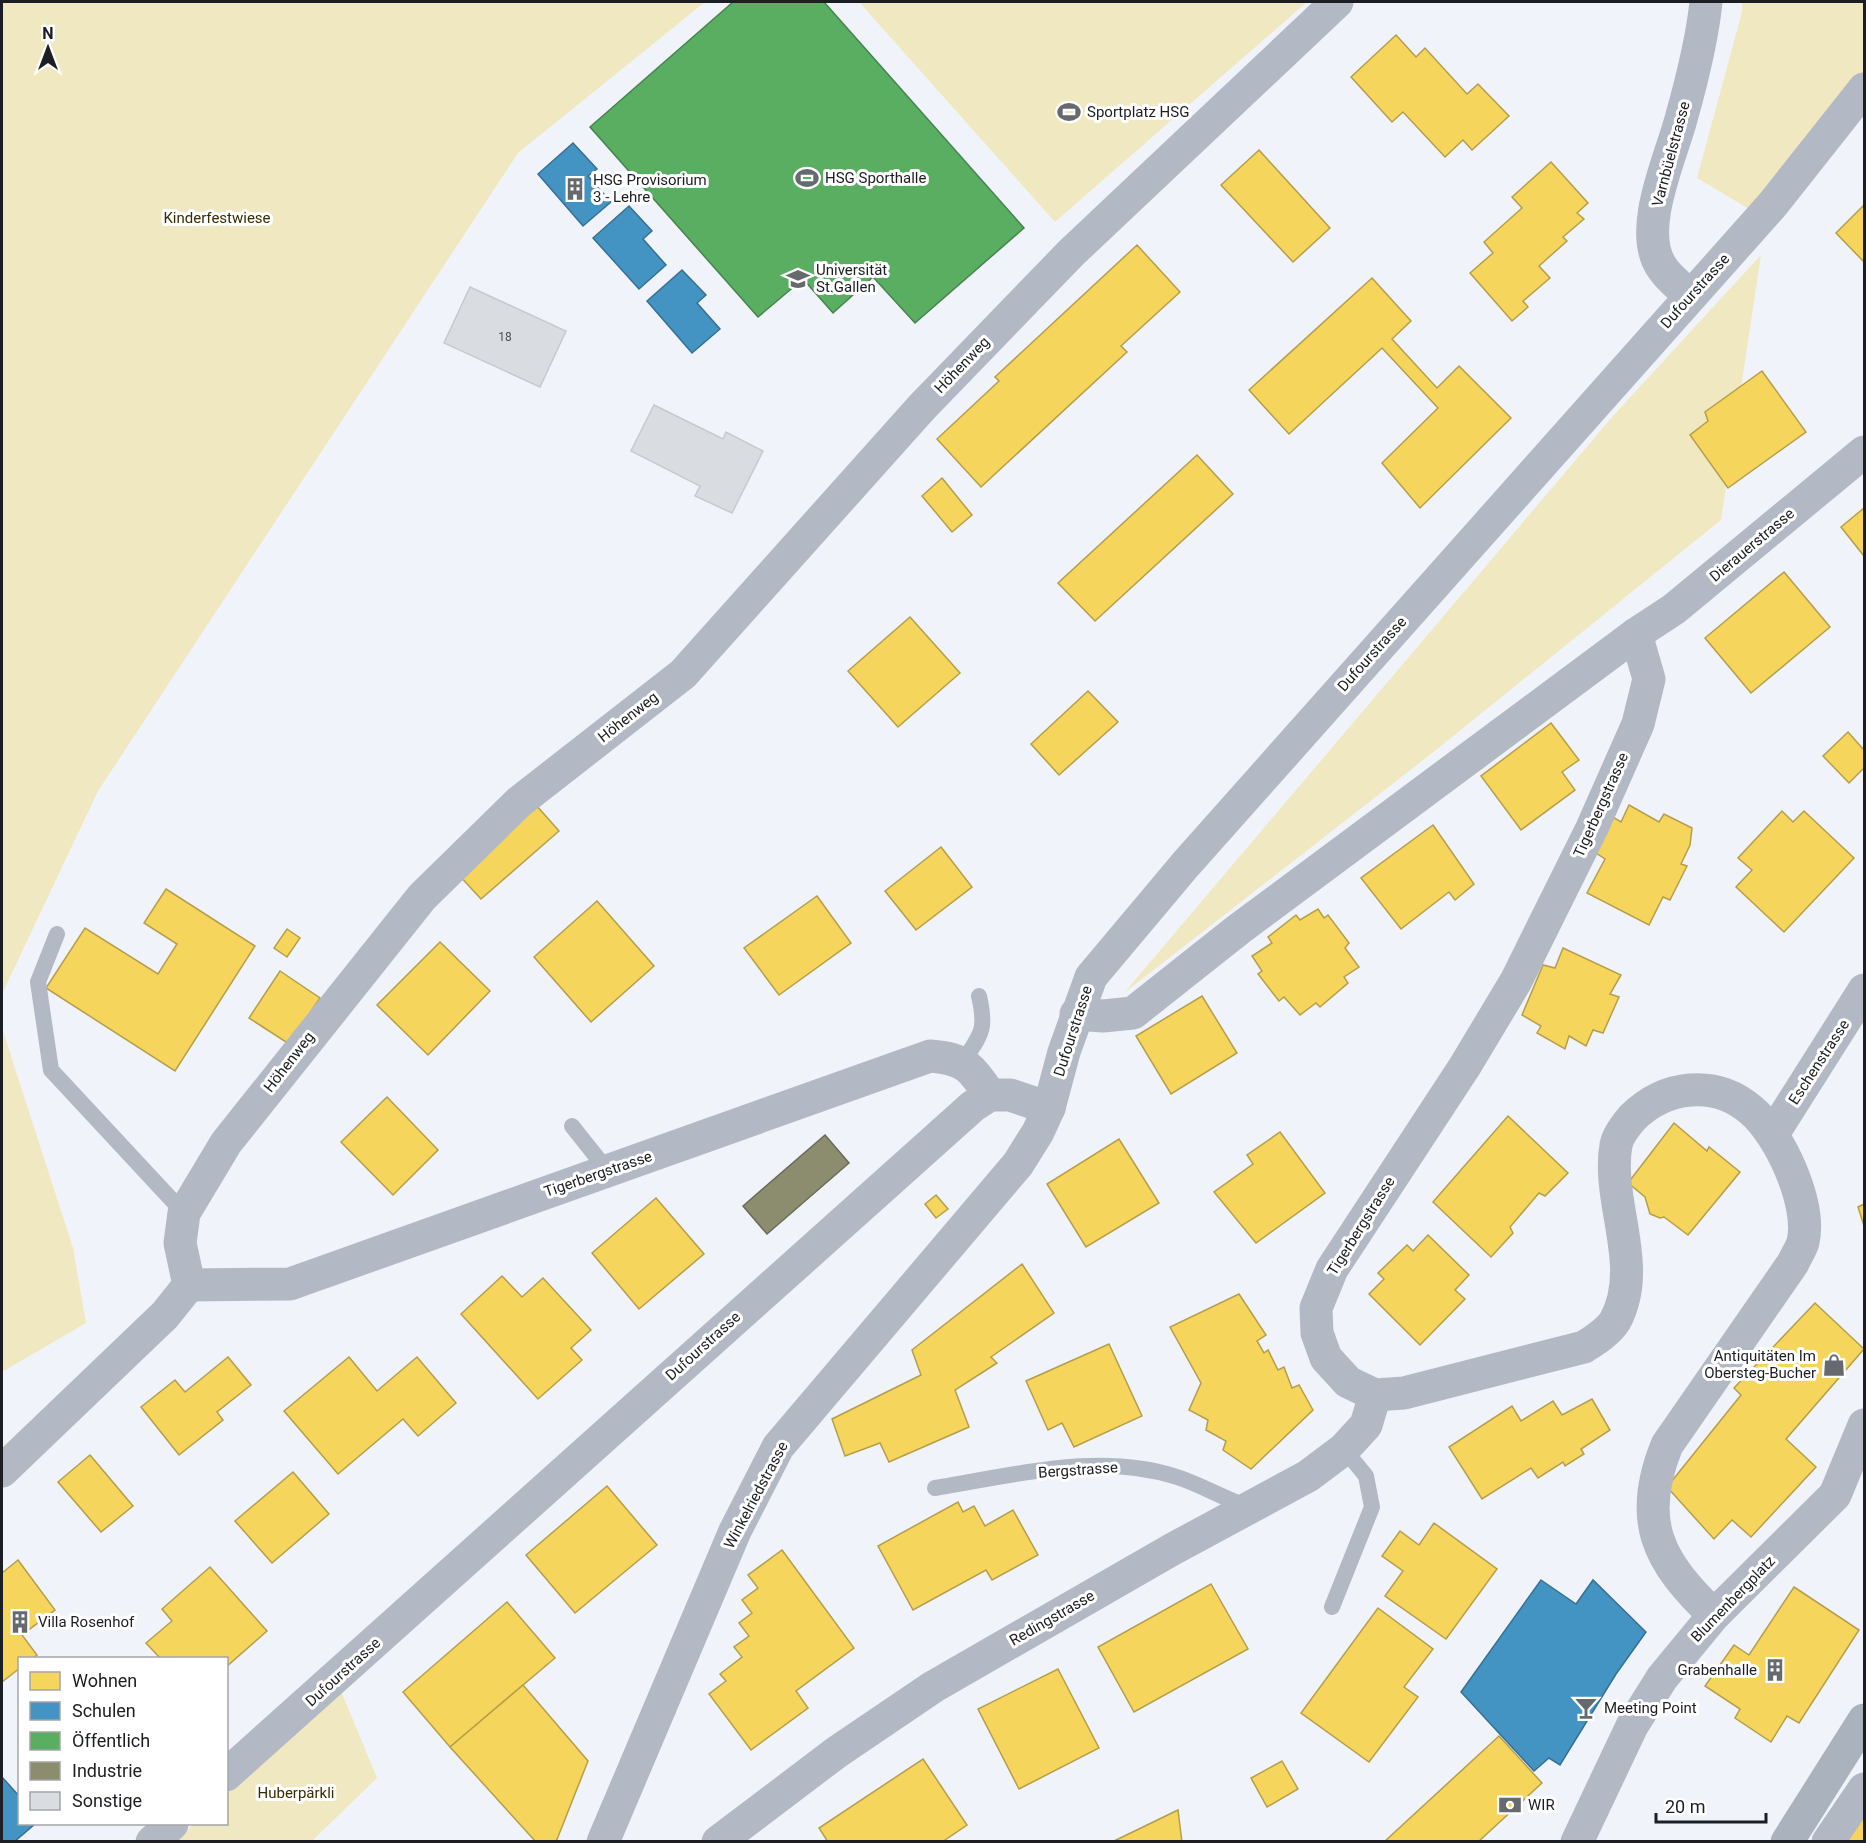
<svg xmlns="http://www.w3.org/2000/svg" width="1866" height="1843" font-family="Roboto,sans-serif">
  <rect width="100%" height="100%" fill="#f0f4fa"/>
  <!-- green -->
  <g fill="#f0e8c0">
    <path d="M2 2H705L518 153 98 791 2 994Z"/>
    <path d="M859 2H1307L1055 222Z"/>
    <path d="M1742 2H1864V72L1754 212 1697 178 1742 12Z"/>
    <path d="M1761 255 1721 520 1436 750 1124 993 1613 416Z"/>
    <path d="M2 1028 73 1248 86 1323 2 1372Z"/>
    <path d="M341 1691 377 1778 312 1841 174 1842 194 1824H226L227 1794Z"/>
  </g>
  <!-- homes -->
  <g fill="#f6d55c" stroke="#b59e4b" stroke-width="1.5">
    <path d="M1396 35 1416 57 1425 48 1467 94 1478 84 1509 116 1472 150 1463 140 1445 157 1403 112 1392 122 1351 77Z"/>
    <path d="M1259 150 1330 228 1293 262 1221 185Z"/>
    <path d="M1551 162 1588 203 1577 213 1584 219 1563 237 1567 241 1539 266 1550 278 1523 301 1528 307 1512 321 1470 273 1493 253 1484 242 1522 208 1512 197Z"/>
    <path d="M1864 205V262L1836 233Z"/>
    <path d="M1137 245 1180 292 1121 346 1127 352 981 487 937 439 999 381 995 377Z"/>
    <path d="M1372 278 1411 321 1392 339 1437 388 1459 366 1511 418 1420 508 1382 463 1438 408 1382 348 1289 434 1249 390Z"/>
    <path d="M1762 371 1806 432 1728 488 1690 435 1708 421 1705 412Z"/>
    <path d="M1197 455 1233 494 1095 621 1058 583Z"/>
    <path d="M942 478 972 515 952 532 922 496Z"/>
    <path d="M1864 508V556L1841 527Z"/>
    <path d="M1784 572 1830 627 1751 693 1705 638Z"/>
    <path d="M910 617 960 673 898 727 848 671Z"/>
    <path d="M1088 691 1118 722 1059 775 1031 744Z"/>
    <path d="M1551 723 1579 760 1562 772 1575 790 1521 830 1481 776Z"/>
    <path d="M1848 732 1864 750V768L1849 783 1823 756Z"/>
    <path d="M536 805 559 831 481 899 457 873Z"/>
    <path d="M1629 805 1659 822 1664 814 1692 828 1690 845 1681 864 1687 866 1670 900 1663 897 1649 925 1587 893 1605 859 1596 853 1613 817 1621 822Z"/>
    <path d="M1782 811 1793 822 1804 811 1854 858 1784 932 1736 887 1752 870 1738 858Z"/>
    <path d="M1433 825 1474 884 1455 900 1449 892 1401 929 1361 878Z"/>
    <path d="M941 847 972 887 916 930 885 891Z"/>
    <path d="M166 889 255 946 175 1071 46 988 85 928 158 974 177 944 144 923Z"/>
    <path d="M817 896 851 943 779 995 744 948Z"/>
    <path d="M597 901 654 966 591 1022 534 957Z"/>
    <path d="M1318 909 1324 918 1328 915 1349 943 1345 948 1359 967 1344 977 1348 983 1320 1007 1316 1003 1300 1015 1284 997 1279 1001 1258 974 1262 971 1252 956 1272 943 1268 937 1296 915 1300 920Z"/>
    <path d="M287 929 300 938 287 957 274 948Z"/>
    <path d="M440 942 490 991 428 1055 377 1005Z"/>
    <path d="M1563 948 1621 975 1610 994 1619 997 1603 1033 1593 1030 1586 1046 1569 1036 1565 1049 1537 1033 1541 1026 1522 1015 1543 965 1555 968Z"/>
    <path d="M280 971 320 998 289 1044 249 1018Z"/>
    <path d="M1202 996 1237 1053 1171 1094 1136 1036Z"/>
    <path d="M387 1097 438 1150 393 1195 341 1142Z"/>
    <path d="M1508 1116 1568 1173 1545 1196 1539 1193 1510 1227 1513 1233 1491 1257 1433 1202Z"/>
    <path d="M1674 1123 1707 1151 1709 1147 1740 1172 1688 1235 1664 1217 1660 1218 1650 1214 1645 1197 1628 1183Z"/>
    <path d="M1280 1132 1325 1193 1256 1243 1214 1192 1253 1164 1247 1155Z"/>
    <path d="M1119 1139 1159 1203 1086 1247 1047 1184Z"/>
    <path d="M936 1195 948 1209 936 1218 925 1204Z"/>
    <path d="M656 1198 704 1254 639 1309 592 1253Z"/>
    <path d="M1864 1204V1226L1858 1207Z"/>
    <path d="M1428 1235 1469 1275 1455 1290 1465 1299 1420 1345 1369 1294 1384 1279 1378 1273 1407 1245 1413 1251Z"/>
    <path d="M1022 1264 1054 1313 991 1357 997 1363 955 1390 969 1427 889 1462 880 1443 845 1456 832 1419 921 1375 912 1350Z"/>
    <path d="M502 1276 522 1297 543 1278 591 1330 571 1348 582 1360 538 1399 461 1314Z"/>
    <path d="M1239 1294 1266 1335 1257 1341 1264 1353 1268 1350 1278 1370 1284 1367 1292 1388 1299 1385 1313 1410 1251 1469 1223 1450 1226 1441 1206 1430 1208 1420 1189 1410 1201 1383 1170 1327Z"/>
    <path d="M1815 1303 1864 1349 1786 1439 1816 1467 1751 1537 1732 1520 1714 1539 1667 1487 1741 1395 1734 1388Z"/>
    <path d="M1109 1344 1142 1416 1074 1447 1062 1423 1048 1430 1026 1381Z"/>
    <path d="M228 1357 251 1385 217 1412 223 1420 179 1455 141 1407 175 1380 185 1392Z"/>
    <path d="M349 1357 377 1391 417 1357 456 1403 418 1436 403 1419 338 1474 284 1411Z"/>
    <path d="M1592 1399 1610 1430 1581 1449 1584 1454 1565 1466 1563 1462 1538 1478 1531 1468 1482 1499 1449 1447 1512 1406 1521 1421 1553 1401 1562 1415Z"/>
    <path d="M90 1455 133 1506 101 1532 58 1482Z"/>
    <path d="M293 1472 329 1514 272 1563 235 1521Z"/>
    <path d="M607 1486 657 1545 575 1613 526 1555Z"/>
    <path d="M958 1502 963 1512 974 1506 985 1526 1013 1510 1038 1555 992 1580 986 1570 913 1610 878 1546Z"/>
    <path d="M1434 1523 1497 1569 1446 1639 1385 1596 1403 1571 1382 1556 1400 1531 1419 1545Z"/>
    <path d="M782 1550 854 1648 796 1691 808 1708 751 1750 709 1694 726 1681 720 1674 742 1657 734 1647 749 1636 739 1623 752 1613 742 1600 758 1588 748 1575Z"/>
    <path d="M18 1560 55 1610 22 1635 37 1655 33 1658H20V1668L2 1682V1573Z"/>
    <path d="M210 1567 267 1631 226 1667V1658H160L146 1643 172 1621 162 1609Z"/>
    <path d="M1211 1584 1248 1649 1134 1712 1098 1647Z"/>
    <path d="M1794 1587 1859 1630 1799 1723 1787 1716 1771 1742 1735 1718 1740 1709 1705 1686 1734 1645 1749 1655Z"/>
    <path d="M507 1602 555 1658 450 1747 403 1692Z"/>
    <path d="M1378 1608 1433 1649 1404 1687 1418 1697 1369 1762 1301 1713Z"/>
    <path d="M1058 1669 1099 1748 1019 1789 978 1709Z"/>
    <path d="M523 1685 588 1761 556 1842H536L450 1747Z"/>
    <path d="M1499 1736 1542 1783 1478 1842H1384Z"/>
    <path d="M923 1759 967 1825 942 1842H828L819 1828Z"/>
    <path d="M1282 1761 1298 1789 1267 1807 1251 1778Z"/>
    <path d="M1864 1807V1842H1839Z"/>
    <path d="M1178 1810 1182 1842H1112Z"/>
  </g>
  <!-- schools -->
  <g fill="#4393c3" stroke="#377093" stroke-width="1.5">
    <path d="M573 143 597 169 588 176 611 202 583 226 538 174Z"/>
    <path d="M629 206 652 231 643 239 666 265 639 289 593 238Z"/>
    <path d="M682 270 706 295 697 303 720 329 692 353 647 301Z"/>
    <path d="M1541 1580 1576 1604 1593 1580 1646 1632 1616 1674 1560 1765 1549 1758 1534 1771 1461 1692Z"/>
    <path d="M2 1777 20 1797V1824H35L14 1842H2Z"/>
  </g>
  <!-- public -->
  <path fill="#5aae61" stroke="#47834e" stroke-width="1.5" d="M733 2H824L1024 228 915 323 873 277 833 313 803 279 758 317 590 127Z"/>
  <!-- industry -->
  <path fill="#8c8c6e" stroke="#6a6b58" stroke-width="1.5" d="M825 1135 849 1163 767 1234 743 1206Z"/>
  <!-- building -->
  <g fill="#d9dde2" stroke="#c6cacf" stroke-width="1.5">
    <path d="M470 287 566 331 540 387 444 343Z"/>
    <path d="M654 405 723 439 726 432 763 451 732 513 695 496 700 486 631 451Z"/>
  </g>
  <g fill="none" stroke-linecap="round" stroke-linejoin="round">
    <!-- service -->
    <g stroke="#b3b9c4" stroke-width="16">
      <path d="M57 934 38 982 51 1070 184 1213"/>
      <path d="M962 1063C981 1034 987 1031 979 996"/>
      <path d="M572 1126 607 1170"/>
      <path d="M935 1488C1012 1476 1100 1451 1177 1477 1202 1485 1224 1499 1249 1507"/>
      <path d="M1332 1607 1372 1507 1366 1476 1344 1449"/>
    </g>
    <!-- minor -->
    <g stroke="#b3b9c4" stroke-width="33">
      <path d="M1636 634 1649 679 1638 724 1592 828 1516 981 1465 1066 1332 1269 1316 1308 1317 1333 1326 1358 1348 1382 1375 1395 1404 1393 1584 1347C1595 1340 1608 1332 1615 1321 1645 1266 1606 1202 1616 1145 1618 1135 1626 1125 1632 1118 1665 1085 1715 1079 1751 1110 1780 1134 1812 1205 1803 1242 1801 1249 1796 1256 1793 1263L1667 1445C1636 1521 1658 1562 1714 1615"/>
      <path d="M1076 1014 1103 1016 1133 1013 1239 929 1636 634 1674 609 1864 452"/>
      <path d="M1773 1134 1864 990"/>
      <path d="M189 1285 290 1284 930 1056C965 1059 970 1066 990 1095"/>
      <path d="M2 1471 165 1315 189 1285 180 1243 184 1213 226 1143 422 897 519 802 683 674 922 407 1071 253 1337 2"/>
      <path d="M226 1775 973 1106 990 1095H1010L1049 1108"/>
      <path d="M152 1842 172 1824"/>
      <path d="M718 1842 837 1752 933 1687 1171 1550 1308 1476 1344 1449 1366 1425 1375 1395"/>
    </g>
    <!-- tertiary -->
    <g stroke="#b3b9c4" stroke-width="33">
      <path d="M1690 296C1681 287 1667 277 1661 266 1637 229 1671 157 1681 119 1692 80 1702 41 1706 2"/>
      <path d="M603 1842 735 1531 778 1447 1018 1164 1038 1132 1049 1108 1064 1052 1091 977 1185 865 1773 204 1864 89"/>
      <path d="M1577 1842 1632 1726 1662 1678 1714 1615 1835 1495 1864 1425"/>
    </g>
    <!-- secondary -->
    <path stroke="#b1b8c4" stroke-width="33" d="M1828 1842 1864 1789"/>
    <!-- primary -->
    <path stroke="#aab2be" stroke-width="33" d="M1787 1842 1864 1720"/>
  </g>
  <!-- icons -->
  <defs>
    <g id="stadium-bare" transform="scale(1.8)"><path d="M0-5a6.5 5 0 1 0 0 10a6.5 5 0 1 0 0-10ZM-3.5-1.8h7v3.6h-7Z" fill="#66696e" stroke="#fff" stroke-width="2.5" paint-order="stroke"/></g>
    <g id="building-bare" transform="scale(1.8)"><path d="M-4-6H4V6H1V3H-1V6H-4ZM-2.5-4.3h1.7v1.8h-1.7ZM.8-4.3h1.7v1.8H.8ZM-2.5-1h1.7V.8h-1.7ZM.8-1h1.7V.8H.8Z" fill="#66696e" stroke="#fff" stroke-width="2.5" paint-order="stroke"/></g>
    <g id="university-bare" transform="scale(1.8)"><path d="M0-5L7-2L0 1L-7-2ZM-4 1L0 2.5L4 1V4Q0 6-4 4Z" fill="#66696e" stroke="#fff" stroke-width="2.5" paint-order="stroke"/></g>
    <g id="shop-bare" transform="scale(1.8)"><path d="M-5-2.5h2.3a2.7 3.5 0 0 1 5.4 0H5L5.5 6h-11ZM-1.5-2.5h3a1.5 2.3 0 0 0-3 0Z" fill="#66696e" stroke="#fff" stroke-width="2.5" paint-order="stroke"/></g>
    <g id="bar-bare" transform="scale(1.8)"><path d="M-6-5H6L.8 .8V4.5H3.5V6h-7V4.5H-.8V.8Z" fill="#66696e" stroke="#fff" stroke-width="2.5" paint-order="stroke"/></g>
    <g id="bank-bare" transform="scale(1.8)"><path d="M-6-4H6V4H-6ZM0-2.3a2.3 2.3 0 1 0 0 4.6a2.3 2.3 0 1 0 0-4.6Z" fill="#66696e" stroke="#fff" stroke-width="2.5" paint-order="stroke"/></g>
  </defs>
  <g fill-rule="evenodd">
    <use href="#stadium-bare" x="1069" y="112"/>
    <use href="#stadium-bare" x="807" y="178"/>
    <use href="#building-bare" x="575" y="189"/>
    <use href="#university-bare" x="798" y="279"/>
    <use href="#shop-bare" x="1834" y="1365"/>
    <use href="#building-bare" x="20" y="1622"/>
    <use href="#building-bare" x="1775" y="1670"/>
    <use href="#bar-bare" x="1586" y="1708"/>
    <use href="#bank-bare" x="1510" y="1805"/>
  </g>
  <g text-anchor="middle" stroke-width="6" stroke-linejoin="round" paint-order="stroke">
    <!-- number labels -->
    <g font-size="12" fill="#4d5055">
      <text x="505" y="341">18</text>
    </g>
    <!-- poi labels -->
    <g font-size="15" fill="#1c1e23" stroke="#fff" text-anchor="start">
      <text x="1087" y="117">Sportplatz HSG</text>
      <text x="825" y="183">HSG Sporthalle</text>
      <text x="593" y="185">HSG Provisorium<tspan x="593" dy="17">3 - Lehre</tspan></text>
      <text x="816" y="275">Universität<tspan x="816" dy="17">St.Gallen</tspan></text>
      <text x="1816" y="1361" text-anchor="end">Antiquitäten Im<tspan x="1816" dy="17">Obersteg-Bucher</tspan></text>
      <text x="38" y="1627">Villa Rosenhof</text>
      <text x="1757" y="1675" text-anchor="end">Grabenhalle</text>
      <text x="1604" y="1713">Meeting Point</text>
      <text x="1528" y="1810">WIR</text>
    </g>
    <!-- street labels -->
    <g font-size="15" fill="#1c1e23" stroke="#fff">
      <text transform="translate(1671 154) rotate(-75)" y="5">Varnbüelstrasse</text>
      <text transform="translate(1695 291) rotate(-48)" y="5">Dufourstrasse</text>
      <text transform="translate(962 365) rotate(-46)" y="5">Höhenweg</text>
      <text transform="translate(1752 545) rotate(-40)" y="5">Dierauerstrasse</text>
      <text transform="translate(1372 654) rotate(-48)" y="5">Dufourstrasse</text>
      <text transform="translate(628 717) rotate(-38)" y="5">Höhenweg</text>
      <text transform="translate(1601 805) rotate(-66)" y="5">Tigerbergstrasse</text>
      <text transform="translate(1073 1031) rotate(-72)" y="5">Dufourstrasse</text>
      <text transform="translate(289 1062) rotate(-52)" y="5">Höhenweg</text>
      <text transform="translate(1819 1062) rotate(-57)" y="5">Eschenstrasse</text>
      <text transform="translate(598 1174) rotate(-19)" y="5">Tigerbergstrasse</text>
      <text transform="translate(1361 1226) rotate(-58)" y="5">Tigerbergstrasse</text>
      <text transform="translate(703 1346) rotate(-42)" y="5">Dufourstrasse</text>
      <text transform="translate(1078 1470) rotate(-4)" y="5">Bergstrasse</text>
      <text transform="translate(756 1495) rotate(-62)" y="5">Winkelriedstrasse</text>
      <text transform="translate(1733 1599) rotate(-46)" y="5">Blumenbergplatz</text>
      <text transform="translate(1052 1618) rotate(-30)" y="5">Redingstrasse</text>
      <text transform="translate(343 1672) rotate(-42)" y="5">Dufourstrasse</text>
    </g>
    <!-- park labels -->
    <g font-size="15" fill="#372e00" stroke="#fff">
      <text x="217" y="223">Kinderfestwiese</text>
      <text x="296" y="1798">Huberpärkli</text>
    </g>
  </g>
  <!-- border -->
  <rect width="1866" height="1843" fill="none" stroke="#1c1e23" stroke-width="6"/>
  <!-- legend -->
  <rect x="18" y="1657" width="210" height="168" fill="#ffffff" stroke="#a4a5a7" stroke-width="1.5"/>
  <rect x="30" y="1672" width="30" height="18" fill="#f6d55c" stroke="#a4a5a7" stroke-width="1.5"/>
  <text x="72" y="1687" font-size="18" fill="#1c1e23">Wohnen</text>
  <rect x="30" y="1702" width="30" height="18" fill="#4393c3" stroke="#a4a5a7" stroke-width="1.5"/>
  <text x="72" y="1717" font-size="18" fill="#1c1e23">Schulen</text>
  <rect x="30" y="1732" width="30" height="18" fill="#5aae61" stroke="#a4a5a7" stroke-width="1.5"/>
  <text x="72" y="1747" font-size="18" fill="#1c1e23">Öffentlich</text>
  <rect x="30" y="1762" width="30" height="18" fill="#8c8c6e" stroke="#a4a5a7" stroke-width="1.5"/>
  <text x="72" y="1777" font-size="18" fill="#1c1e23">Industrie</text>
  <rect x="30" y="1792" width="30" height="18" fill="#d9dde2" stroke="#a4a5a7" stroke-width="1.5"/>
  <text x="72" y="1807" font-size="18" fill="#1c1e23">Sonstige</text>
  <!-- north arrow -->
  <g transform="translate(48 48)" stroke="#ffffff" stroke-width="4.5" paint-order="stroke">
  <path d="M0-4.5L10 22L0 15L-10 22Z" fill="#1c1e23"/>
  <text y="-9" font-size="16" font-weight="bold" text-anchor="middle" fill="#1c1e23">N</text>
  </g>
  <!-- scale -->
  <path d="M1656 1813v9h110v-9" fill="none" stroke="#1c1e23" stroke-width="3"/>
  <text x="1665" y="1813" font-size="18" fill="#1c1e23" stroke="#ffffff" stroke-width="4.5" paint-order="stroke">20 m</text>
</svg>
